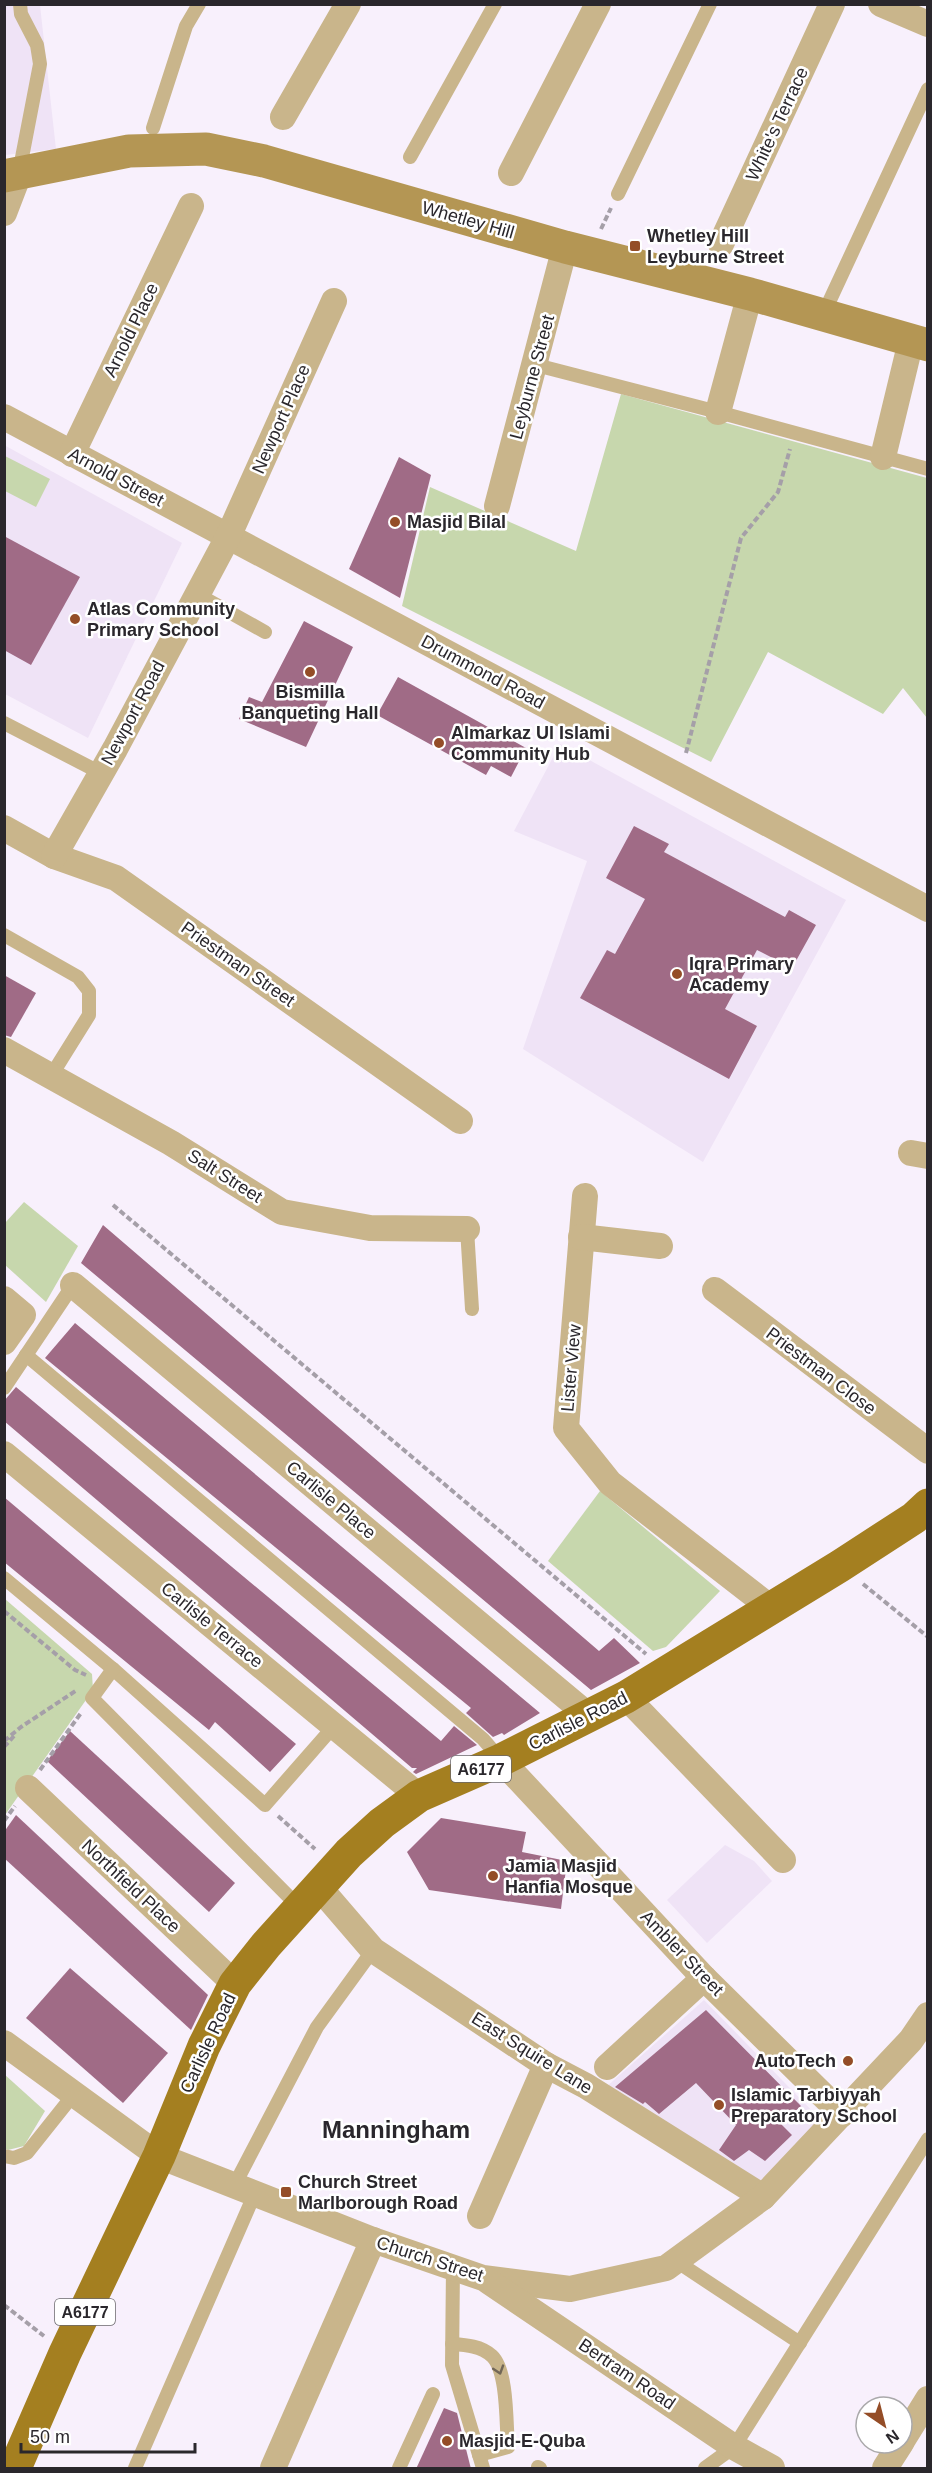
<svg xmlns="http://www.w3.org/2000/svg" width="932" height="2473" font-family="Helvetica,sans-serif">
  <rect width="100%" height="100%" fill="#f8f0fc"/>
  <!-- built -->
  <g fill="#efe3f6">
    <path d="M4 5H40L56 149 5 155Z"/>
    <path d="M4 445 182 543 88 738 5 694Z"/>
    <path d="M560 744 846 900 703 1162 523 1049 587 861 514 831Z"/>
    <path d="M725 1845 754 1861 772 1881 707 1943 667 1900Z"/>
    <path d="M704 2000 823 2122 757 2185 605 2088Z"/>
  </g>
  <!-- green -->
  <g fill="#c7d7ad">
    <path d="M621 394 927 478V718L903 688 883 714 768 652 711 762 402 606 430 487 576 551Z"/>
    <path d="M5 456 50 479 36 507 5 491Z"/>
    <path d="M24 1202 78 1246 46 1302 5 1265V1223Z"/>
    <path d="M600 1491 720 1591 666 1647 653 1651 548 1561Z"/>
    <path d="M5 1599 92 1674 93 1690 5 1815Z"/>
    <path d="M4 2074 45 2111 24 2146 8 2150 4 2148Z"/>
  </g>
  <!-- building -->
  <g fill="#a06b86">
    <path d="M399 457 431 475 400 598 349 569Z"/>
    <path d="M4 536 80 577 31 665 4 650Z"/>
    <path d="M304 621 353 647 306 747 239 719 249 697 262 702Z"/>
    <path d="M398 677 526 748 511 777 491 766 486 775 377 715Z"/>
    <path d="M634 826 669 844 664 852 785 917 789 910 816 925 792 968 757 950 725 1009 757 1026 729 1079 580 998 607 950 615 954 645 899 606 878Z"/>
    <path d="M4 975 36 993 11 1037 4 1035Z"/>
    <path d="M103 1225 599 1651 614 1638 640 1663 591 1690 81 1263Z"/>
    <path d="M75 1323 540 1713 504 1735 502 1733 493 1737 466 1713 471 1708 45 1358Z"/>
    <path d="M16 1387 441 1741 454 1726 477 1745 416 1774 413 1772 417 1768H412L4 1421V1401Z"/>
    <path d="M4 1497 296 1744 270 1772 215 1722 209 1730 4 1562Z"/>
    <path d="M70 1731 235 1883 209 1912 47 1761Z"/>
    <path d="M16 1815 208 1995 191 2030 4 1858V1832Z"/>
    <path d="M441 1818 526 1832 522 1852 567 1861 561 1909 429 1890 407 1852Z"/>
    <path d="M70 1968 168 2053 123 2103 26 2018Z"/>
    <path d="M706 2010 801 2106 781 2124 792 2135 765 2161 749 2150 734 2161 719 2150 736 2125 696 2083 659 2114 645 2102 643 2104 615 2087Z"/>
    <path d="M444 2408 457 2413 471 2469H416Z"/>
  </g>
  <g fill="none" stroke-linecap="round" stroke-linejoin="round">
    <!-- path -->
    <g stroke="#a59fa8" stroke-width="4" stroke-dasharray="6 3" stroke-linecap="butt">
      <path d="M601 229 611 208"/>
      <path d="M686 753 741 538 778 492 790 449"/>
      <path d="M113 1205 646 1654"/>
      <path d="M863 1584 928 1637"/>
      <path d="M4 1611 75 1670 86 1675"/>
      <path d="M4 1741 21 1727 77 1690"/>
      <path d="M4 1747 14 1736"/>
      <path d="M40 1770 81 1713"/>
      <path d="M278 1816 315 1849"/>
      <path d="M4 1821 15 1806"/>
      <path d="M4 2305 44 2336"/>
    </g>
    <!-- lane -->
    <g stroke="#c9b58b" stroke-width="14">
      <path d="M153 128 186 26 199 4"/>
      <path d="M410 157 495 4"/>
      <path d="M19 173 40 64 37 45 21 14 20 4"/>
      <path d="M618 194 710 4"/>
      <path d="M823 315 928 89"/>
      <path d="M536 365 718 412 928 469"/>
      <path d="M197 594 265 632"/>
      <path d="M4 723 101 773"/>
      <path d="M4 935 78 977 89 991V1015L51 1076"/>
      <path d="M467 1229 472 1309"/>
      <path d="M26 1355 483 1739 501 1760"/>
      <path d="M4 1388 73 1285"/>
      <path d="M4 1578 113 1669 265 1805 335 1725"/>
      <path d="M113 1669 92 1698 299 1907"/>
      <path d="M4 2156 14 2158 27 2153 74 2094"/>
      <path d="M234 2186 317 2027 373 1950"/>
      <path d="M676 2261 800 2343"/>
      <path d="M453 2267 452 2365 483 2468"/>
      <path d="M452 2344C466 2345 481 2346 492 2356 508 2371 506 2425 508 2447L479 2455"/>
      <path d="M538 2467 540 2468"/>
      <path d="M135 2468 255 2193"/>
      <path d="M399 2468 433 2394"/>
      <path d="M705 2468 734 2447 928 2139"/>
    </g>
    <!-- street -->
    <g stroke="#c9b58b" stroke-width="26">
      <path d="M881 4 928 24"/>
      <path d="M283 117 348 4"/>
      <path d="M511 173 598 4"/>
      <path d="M4 213 19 174"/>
      <path d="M721 244 832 4"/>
      <path d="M718 412 750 294"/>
      <path d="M4 417 928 909"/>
      <path d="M72 454 191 206"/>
      <path d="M883 457 911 341"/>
      <path d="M497 506 565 247"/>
      <path d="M4 828 54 856 116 878 460 1121"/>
      <path d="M54 856 115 749 228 537 334 301"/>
      <path d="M4 1050 171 1143 282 1212 370 1228 467 1229"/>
      <path d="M911 1153 928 1156"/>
      <path d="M585 1196 566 1428 610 1483 771 1608"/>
      <path d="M581 1237 660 1246"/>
      <path d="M73 1285 589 1716"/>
      <path d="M715 1290 928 1451"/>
      <path d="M4 1299 23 1315 4 1342"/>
      <path d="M4 1454 419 1796"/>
      <path d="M626 1697 783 1860"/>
      <path d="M501 1760 704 1978 842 2114"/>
      <path d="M28 1788 235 1984"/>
      <path d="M318 1886 373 1950 546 2065 586 2086 763 2197"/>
      <path d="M4 2043 159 2156 373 2240 483 2278 570 2289 666 2268 763 2197 911 2040 928 2015"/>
      <path d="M607 2067 704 1978"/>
      <path d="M480 2216 546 2065"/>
      <path d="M488 2281 734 2447 772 2468"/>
      <path d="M902 2441 928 2399"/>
      <path d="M273 2468 373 2240"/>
      <path d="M885 2468 901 2443"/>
    </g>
    <!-- secondary -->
    <path stroke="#b49654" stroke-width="33" d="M4 176 129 151 206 149 264 161 565 247 750 294 928 345"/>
    <!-- primary -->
    <path stroke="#a47f20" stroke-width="33" d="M15 2468 65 2353 159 2156 204 2046 235 1984 266 1945 349 1853 382 1823 419 1796 501 1760 626 1697 840 1566 914 1518 928 1505"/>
  </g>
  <!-- one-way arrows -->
  <defs><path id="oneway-chevron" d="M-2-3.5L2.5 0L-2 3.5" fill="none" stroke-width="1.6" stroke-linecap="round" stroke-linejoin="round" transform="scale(1.5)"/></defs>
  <use stroke="#726757" href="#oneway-chevron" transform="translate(499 2370) rotate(72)"/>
  <!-- markers -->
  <g fill="#944d27" stroke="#fff" stroke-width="2">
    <rect x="629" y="240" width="12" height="12" rx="3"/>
    <circle cx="395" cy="522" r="6"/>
    <circle cx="75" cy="619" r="6"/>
    <circle cx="310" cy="672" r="6"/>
    <circle cx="439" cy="743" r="6"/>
    <circle cx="677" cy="974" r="6"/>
    <circle cx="493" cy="1876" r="6"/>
    <circle cx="848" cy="2061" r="6"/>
    <circle cx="719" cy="2105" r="6"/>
    <rect x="280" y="2186" width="12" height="12" rx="3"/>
    <circle cx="447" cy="2441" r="6"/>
  </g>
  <g text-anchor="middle" stroke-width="5" stroke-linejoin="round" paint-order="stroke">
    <!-- shield labels -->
    <g fill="#fff" stroke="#6a686b" stroke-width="1.5">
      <rect x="451" y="1756" width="60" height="26" rx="4.5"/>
      <rect x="55" y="2299" width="60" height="26" rx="4.5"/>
    </g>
    <g font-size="16" font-weight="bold" fill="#2a272c">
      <text x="481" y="1775">A6177</text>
      <text x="85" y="2318">A6177</text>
    </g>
    <!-- street labels -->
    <g font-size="18" fill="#2a272c" stroke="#fff">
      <text transform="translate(777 124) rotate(-65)" y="6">White's Terrace</text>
      <text transform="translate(468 220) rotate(16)" y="6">Whetley Hill</text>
      <text transform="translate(131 330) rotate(-64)" y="6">Arnold Place</text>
      <text transform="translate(532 377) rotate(-75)" y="6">Leyburne Street</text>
      <text transform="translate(281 419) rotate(-66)" y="6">Newport Place</text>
      <text transform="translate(116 477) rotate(28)" y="6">Arnold Street</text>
      <text transform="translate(483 672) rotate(28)" y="6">Drummond Road</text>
      <text transform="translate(133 713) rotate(-62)" y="6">Newport Road</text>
      <text transform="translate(238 964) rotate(35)" y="6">Priestman Street</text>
      <text transform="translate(225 1176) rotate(32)" y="6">Salt Street</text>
      <text transform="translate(571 1368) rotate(-85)" y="6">Lister View</text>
      <text transform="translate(821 1371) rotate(37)" y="6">Priestman Close</text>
      <text transform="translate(331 1500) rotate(40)" y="6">Carlisle Place</text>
      <text transform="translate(212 1625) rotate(39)" y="6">Carlisle Terrace</text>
      <text transform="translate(578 1721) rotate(-27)" y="6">Carlisle Road</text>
      <text transform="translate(131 1886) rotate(43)" y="6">Northfield Place</text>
      <text transform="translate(682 1953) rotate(46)" y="6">Ambler Street</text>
      <text transform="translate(208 2043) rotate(-65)" y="6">Carlisle Road</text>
      <text transform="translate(532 2053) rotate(32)" y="6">East Squire Lane</text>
      <text transform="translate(430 2259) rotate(18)" y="6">Church Street</text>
      <text transform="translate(627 2374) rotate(34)" y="6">Bertram Road</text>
    </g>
    <!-- poi labels -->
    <g font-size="18" font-weight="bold" fill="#2a272c" stroke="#fff" text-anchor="start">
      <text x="647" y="242">Whetley Hill<tspan x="647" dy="21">Leyburne Street</tspan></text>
      <text x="407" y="528">Masjid Bilal</text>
      <text x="87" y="615">Atlas Community<tspan x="87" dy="21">Primary School</tspan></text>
      <text x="310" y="698" text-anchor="middle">Bismilla<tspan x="310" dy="21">Banqueting Hall</tspan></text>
      <text x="451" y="739">Almarkaz Ul Islami<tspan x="451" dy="21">Community Hub</tspan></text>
      <text x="689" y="970">Iqra Primary<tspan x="689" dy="21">Academy</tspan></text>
      <text x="505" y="1872">Jamia Masjid<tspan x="505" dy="21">Hanfia Mosque</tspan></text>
      <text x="836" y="2067" text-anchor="end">AutoTech</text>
      <text x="731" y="2101">Islamic Tarbiyyah<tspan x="731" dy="21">Preparatory School</tspan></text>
      <text x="298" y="2188">Church Street<tspan x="298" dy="21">Marlborough Road</tspan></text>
      <text x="459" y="2447">Masjid-E-Quba</text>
    </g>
    <!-- district labels -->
    <g font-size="24" font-weight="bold" fill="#2a272c" stroke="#fff">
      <text x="396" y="2138">Manningham</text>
    </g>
  </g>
  <!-- border -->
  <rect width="932" height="2473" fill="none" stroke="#2a272c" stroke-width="12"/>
  <!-- north arrow -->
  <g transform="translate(884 2425) rotate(145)"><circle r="28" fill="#ffffff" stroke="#aaa9ab" stroke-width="1.5"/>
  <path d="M0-4.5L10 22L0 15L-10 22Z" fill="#944d27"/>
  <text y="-9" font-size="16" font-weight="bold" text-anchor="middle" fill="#2a272c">N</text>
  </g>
  <!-- scale -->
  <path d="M21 2443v9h174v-9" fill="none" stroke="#2a272c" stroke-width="3"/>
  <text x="30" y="2443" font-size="18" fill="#2a272c" stroke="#ffffff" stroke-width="4.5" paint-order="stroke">50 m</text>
</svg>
